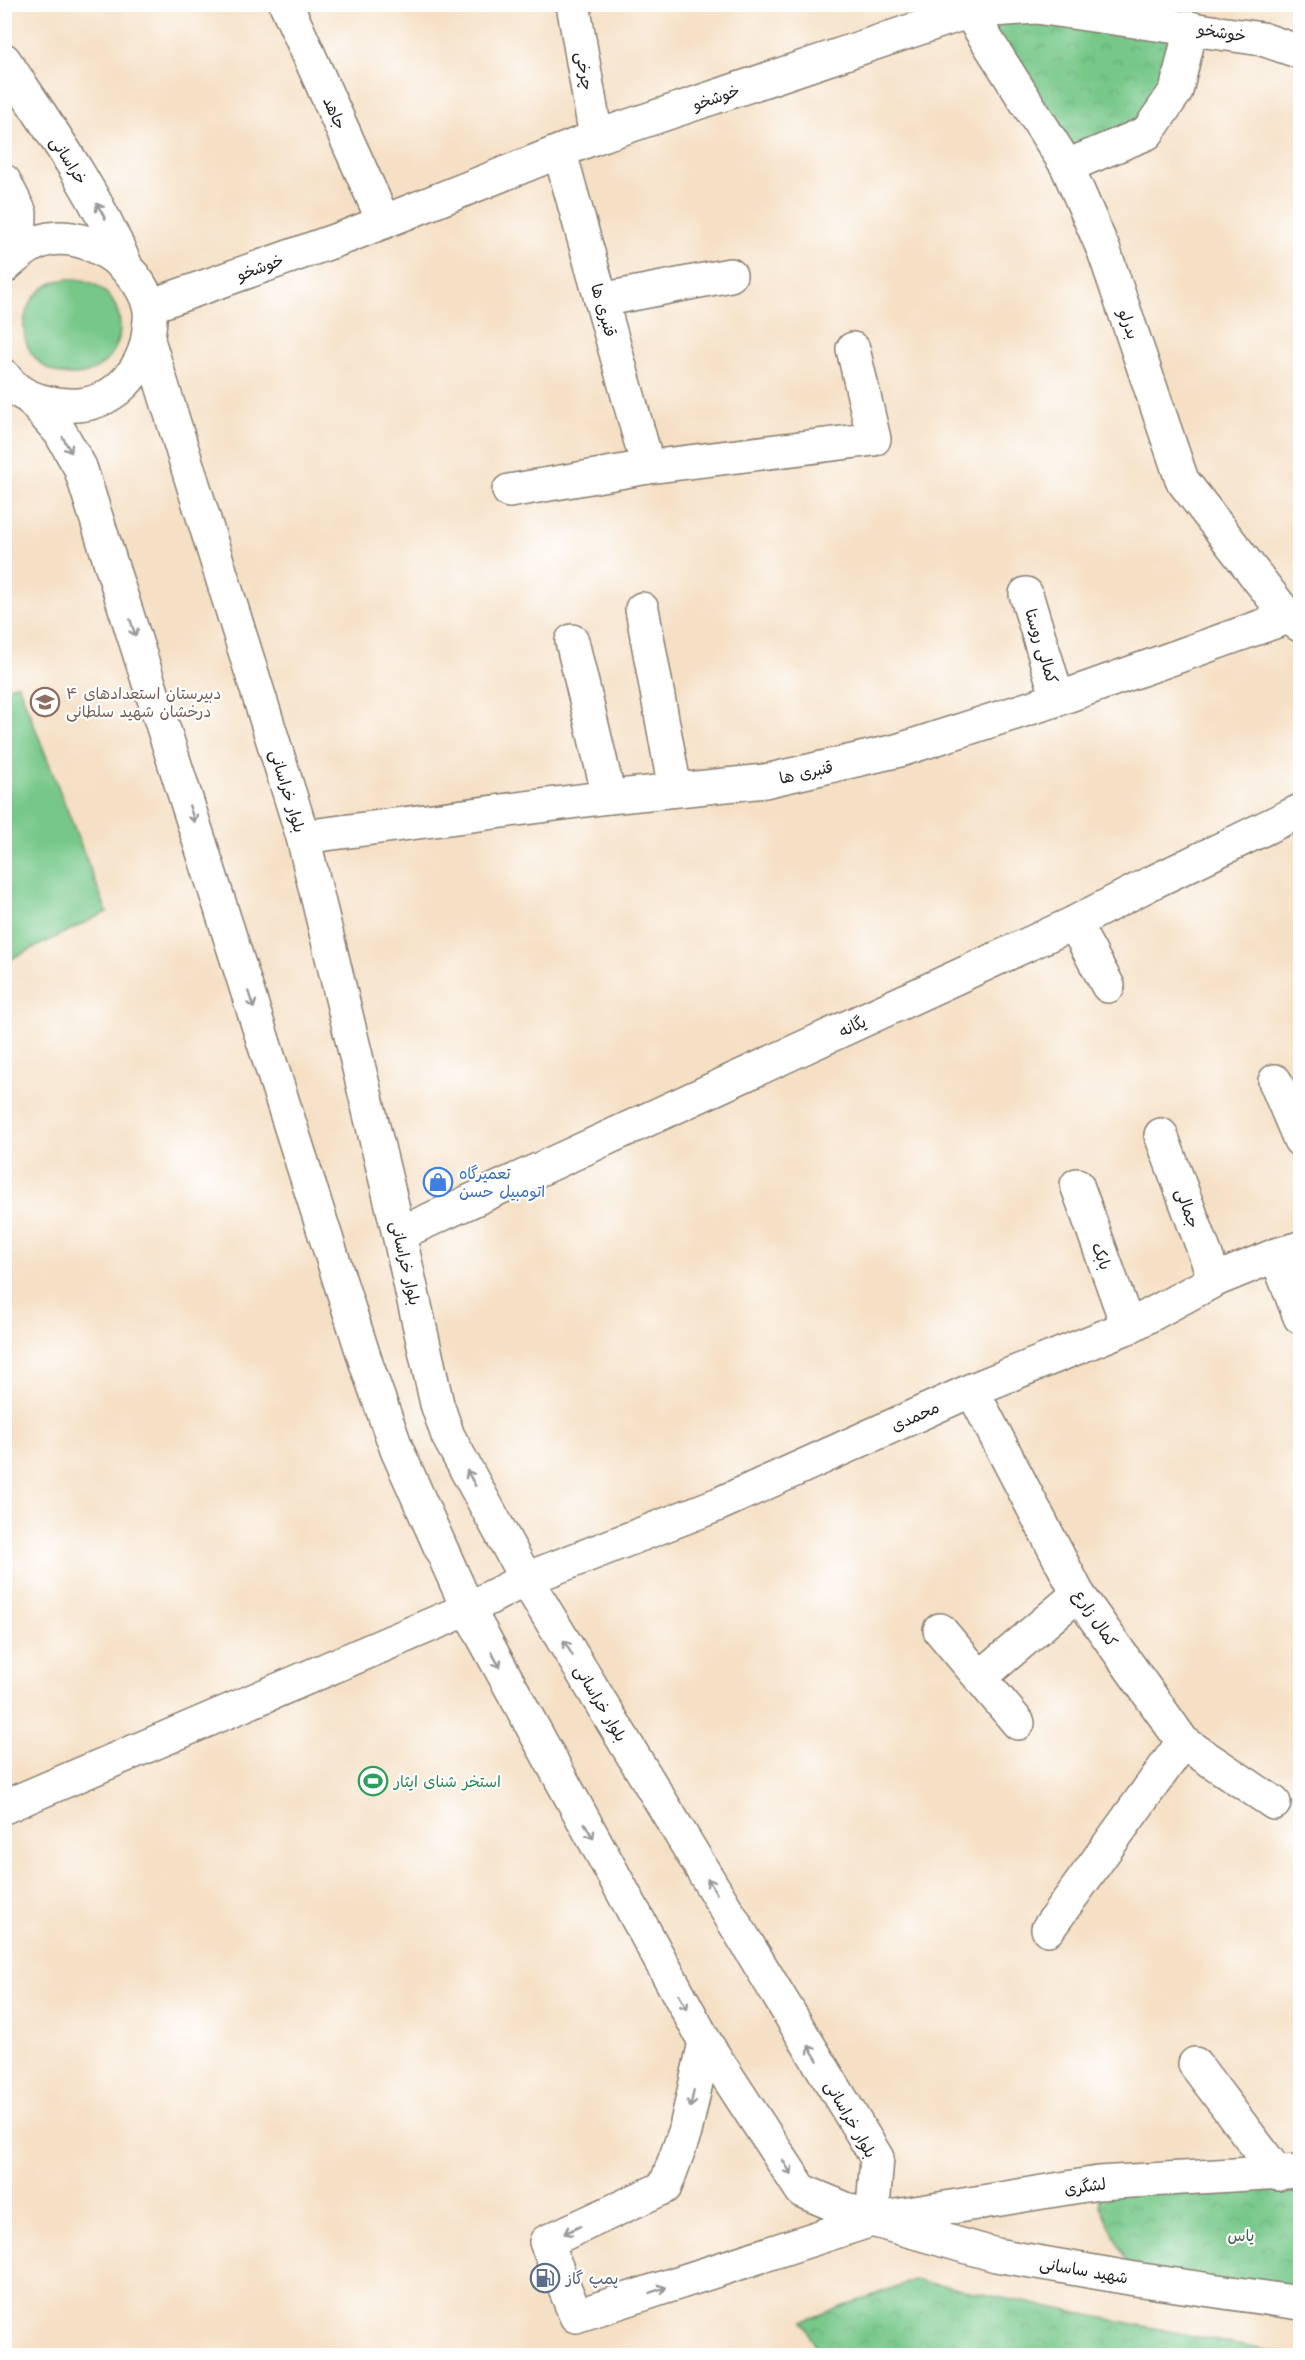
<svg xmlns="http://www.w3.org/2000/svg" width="1305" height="2360" font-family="'Shantell Sans','Playpen Sans Arabic',sans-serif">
  <defs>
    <pattern id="park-crowns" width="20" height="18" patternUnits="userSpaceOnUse" patternTransform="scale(1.5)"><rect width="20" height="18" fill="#76c788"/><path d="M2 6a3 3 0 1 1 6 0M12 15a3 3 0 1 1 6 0" fill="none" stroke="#66aa75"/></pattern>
  </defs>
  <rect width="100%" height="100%" fill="#fff"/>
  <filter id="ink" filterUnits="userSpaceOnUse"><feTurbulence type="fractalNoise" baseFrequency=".0167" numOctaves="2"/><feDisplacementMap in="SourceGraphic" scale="12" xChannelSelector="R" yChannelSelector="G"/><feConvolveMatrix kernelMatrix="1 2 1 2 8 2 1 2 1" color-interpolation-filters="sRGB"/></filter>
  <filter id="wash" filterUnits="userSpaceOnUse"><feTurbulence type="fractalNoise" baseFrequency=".008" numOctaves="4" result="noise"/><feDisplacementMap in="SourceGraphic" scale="24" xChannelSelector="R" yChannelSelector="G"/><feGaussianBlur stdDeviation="1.35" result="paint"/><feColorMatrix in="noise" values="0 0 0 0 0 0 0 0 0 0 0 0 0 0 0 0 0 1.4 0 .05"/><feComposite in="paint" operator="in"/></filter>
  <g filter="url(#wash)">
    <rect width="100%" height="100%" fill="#f5e0c5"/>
    <!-- grass -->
    <g fill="#76c788" stroke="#497252" stroke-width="1.5">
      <circle cx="72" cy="327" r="48"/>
      <path d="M18 684 107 912 5 962V688Z"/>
    </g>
    <!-- park -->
    <g fill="url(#park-crowns)" stroke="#497252" stroke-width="1.5">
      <path d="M967 12 1191 28 1147 133 1067 166Z"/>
      <path d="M1300 2174V2303L1135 2279 1100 2206 1098 2183Z"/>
      <path d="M914 2280 1289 2355H820L803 2321Z"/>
    </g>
  </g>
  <g filter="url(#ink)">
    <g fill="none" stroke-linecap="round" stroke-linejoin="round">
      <!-- minor casing -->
      <g stroke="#887e70" stroke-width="36">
        <g id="minor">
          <path d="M286 4 384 222"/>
          <path d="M573 4 596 137"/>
          <path d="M964 4 1067 166 1104 251 1182 480 1288 617 1300 625"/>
          <path d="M4 60C48 126 95 191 125 264"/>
          <path d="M560 153 648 467"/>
          <path d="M1067 166 1147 133 1176 91 1191 28"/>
          <path d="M4 181 20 213 19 254"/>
          <path d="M4 267C14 258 25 248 37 243 79 224 139 264 149 306 151 312 150 322 149 329 146 370 112 408 68 405 44 404 18 397 4 376"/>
          <path d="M601 300 730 275"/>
          <path d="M150 306 348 236 596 137 967 12 1036 7 1262 39 1300 52"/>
          <path d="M148 340 303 837 399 1234 437 1404 448 1436 526 1579 877 2158 872 2220"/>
          <path d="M31 399 60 432 80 467 367 1366 397 1450 468 1609 705 2042 802 2191 872 2220 996 2255 1135 2279 1300 2303"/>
          <path d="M509 491 648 467 874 439 853 349"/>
          <path d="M1026 594 1058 699"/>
          <path d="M642 609 675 790"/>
          <path d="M572 641 609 797"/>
          <path d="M303 837 609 797 765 781 900 750 1058 699 1288 617"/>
          <path d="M1074 923 1108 986"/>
          <path d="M1275 1081 1300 1140"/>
          <path d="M1161 1135 1215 1280"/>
          <path d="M1077 1185 1128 1327"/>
          <path d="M399 1234 1074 923 1149 884 1300 811"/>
          <path d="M1276 1255 1300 1317"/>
          <path d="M972 1390 1078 1594 1183 1742 1274 1803"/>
          <path d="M940 1630 1018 1723"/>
          <path d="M981 1677 1078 1594"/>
          <path d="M4 1807 468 1609 526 1579 719 1504 972 1390 1128 1327 1215 1280 1276 1255 1300 1248"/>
          <path d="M1048 1929 1183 1742"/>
          <path d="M705 2042 685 2132 665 2187 546 2242 576 2316 872 2220 1098 2183 1300 2171"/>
          <path d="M1195 2064 1278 2174"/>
        </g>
      </g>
      <!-- minor -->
      <use href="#minor" stroke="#fff" stroke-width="33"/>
    </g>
    <!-- one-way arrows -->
    <defs><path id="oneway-shaft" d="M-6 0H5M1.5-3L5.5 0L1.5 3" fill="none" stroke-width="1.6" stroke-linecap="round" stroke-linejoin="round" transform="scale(1.5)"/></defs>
    <g stroke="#999">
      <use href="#oneway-shaft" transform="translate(101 211) rotate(-120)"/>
      <use href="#oneway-shaft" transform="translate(67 445) rotate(61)"/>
      <use href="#oneway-shaft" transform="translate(133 628) rotate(72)"/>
      <use href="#oneway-shaft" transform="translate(192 814) rotate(72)"/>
      <use href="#oneway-shaft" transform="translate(251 1000) rotate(72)"/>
      <use href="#oneway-shaft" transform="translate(471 1478) rotate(-119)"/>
      <use href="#oneway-shaft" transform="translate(568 1648) rotate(-121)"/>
      <use href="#oneway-shaft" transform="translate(496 1660) rotate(61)"/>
      <use href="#oneway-shaft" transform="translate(589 1831) rotate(61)"/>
      <use href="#oneway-shaft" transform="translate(712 1886) rotate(-121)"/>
      <use href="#oneway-shaft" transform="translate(683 2002) rotate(61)"/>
      <use href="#oneway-shaft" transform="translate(813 2053) rotate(-121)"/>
      <use href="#oneway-shaft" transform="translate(692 2099) rotate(102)"/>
      <use href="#oneway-shaft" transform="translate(787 2167) rotate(57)"/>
      <use href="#oneway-shaft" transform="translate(572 2230) rotate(155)"/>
      <use href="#oneway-shaft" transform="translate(658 2290) rotate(-18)"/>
    </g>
  </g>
  <!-- icons -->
  <defs>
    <g id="school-ring" transform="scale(1.5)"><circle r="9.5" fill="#fff" stroke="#8d6e63" stroke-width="1.5"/><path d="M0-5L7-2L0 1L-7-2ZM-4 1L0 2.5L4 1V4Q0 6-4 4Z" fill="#8d6e63"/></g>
    <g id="shop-ring" transform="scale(1.5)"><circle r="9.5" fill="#fff" stroke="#3f7fe0" stroke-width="1.5"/><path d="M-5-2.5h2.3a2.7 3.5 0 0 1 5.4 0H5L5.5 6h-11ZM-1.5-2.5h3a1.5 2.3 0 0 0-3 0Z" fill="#3f7fe0"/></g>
    <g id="stadium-ring" transform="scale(1.5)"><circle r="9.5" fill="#fff" stroke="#2e9e5b" stroke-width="1.5"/><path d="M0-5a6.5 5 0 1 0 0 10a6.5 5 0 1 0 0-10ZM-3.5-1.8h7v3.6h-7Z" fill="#2e9e5b"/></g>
    <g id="fuel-ring" transform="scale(1.5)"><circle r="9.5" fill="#fff" stroke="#5c6f8a" stroke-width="1.5"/><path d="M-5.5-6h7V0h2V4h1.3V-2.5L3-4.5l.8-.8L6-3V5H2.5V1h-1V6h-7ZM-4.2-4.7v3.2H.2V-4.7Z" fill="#5c6f8a"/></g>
  </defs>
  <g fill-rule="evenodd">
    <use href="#school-ring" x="45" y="702"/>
    <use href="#shop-ring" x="438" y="1182"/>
    <use href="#stadium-ring" x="373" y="1781"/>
    <use href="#fuel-ring" x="545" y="2278"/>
  </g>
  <g text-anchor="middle" stroke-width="4.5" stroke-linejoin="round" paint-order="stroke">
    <!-- street labels -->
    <g font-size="16" fill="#1c1c1c" stroke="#fff">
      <text transform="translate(1222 32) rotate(9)" y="6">خوشخو</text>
      <text transform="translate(585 71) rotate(80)" y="6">چرخی</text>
      <text transform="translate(716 97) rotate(-19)" y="6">خوشخو</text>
      <text transform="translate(335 113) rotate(66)" y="6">جاهد</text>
      <text transform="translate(69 160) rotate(57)" y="6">خراسانی</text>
      <text transform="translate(260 267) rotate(-20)" y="6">خوشخو</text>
      <text transform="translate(604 310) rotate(74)" y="6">قنبری ها</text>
      <text transform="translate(1129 324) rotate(71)" y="6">بدرلو</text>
      <text transform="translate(1042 646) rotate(73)" y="6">کمالی روستا</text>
      <text transform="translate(806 772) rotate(-13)" y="6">قنبری ها</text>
      <text transform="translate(288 791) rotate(73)" y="6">بلوار خراسانی</text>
      <text transform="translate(852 1026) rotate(-25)" y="6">یگانه</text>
      <text transform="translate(1188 1208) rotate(70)" y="6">جمالی</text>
      <text transform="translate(1102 1256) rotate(70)" y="6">بابک</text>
      <text transform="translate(406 1263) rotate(77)" y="6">بلوار خراسانی</text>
      <text transform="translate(915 1416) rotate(-24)" y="6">محمدی</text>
      <text transform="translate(1096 1618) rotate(56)" y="6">کمال زارع</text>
      <text transform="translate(601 1703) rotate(59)" y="6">بلوار خراسانی</text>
      <text transform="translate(851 2119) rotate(60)" y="6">بلوار خراسانی</text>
      <text transform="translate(1085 2186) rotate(-8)" y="6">لشگری</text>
      <text transform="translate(1084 2270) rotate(10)" y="6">شهید ساسانی</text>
    </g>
    <!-- education labels -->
    <g font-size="16" fill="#785e54" stroke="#fff" text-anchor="start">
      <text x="66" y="699">۴ دبیرستان استعدادهای<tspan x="66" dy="18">درخشان شهید سلطانی</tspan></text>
    </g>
    <!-- shop labels -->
    <g font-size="16" fill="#366cbe" stroke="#fff" text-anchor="start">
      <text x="459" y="1179">تعمیرگاه<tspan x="459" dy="18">اتومبیل حسن</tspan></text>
    </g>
    <!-- leisure labels -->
    <g font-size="16" fill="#27864d" stroke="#fff" text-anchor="start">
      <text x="394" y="1787">استخر شنای ایثار</text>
    </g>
    <!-- park labels -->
    <g font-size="16" fill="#406047" stroke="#fff">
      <text x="1241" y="2241">یاس</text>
    </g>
    <!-- service labels -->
    <g font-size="16" fill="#4e5e75" stroke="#fff" text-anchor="start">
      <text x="566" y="2284">پمپ گاز</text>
    </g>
  </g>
  <!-- margin -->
  <rect width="1305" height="2360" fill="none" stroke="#fff" stroke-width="24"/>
</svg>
